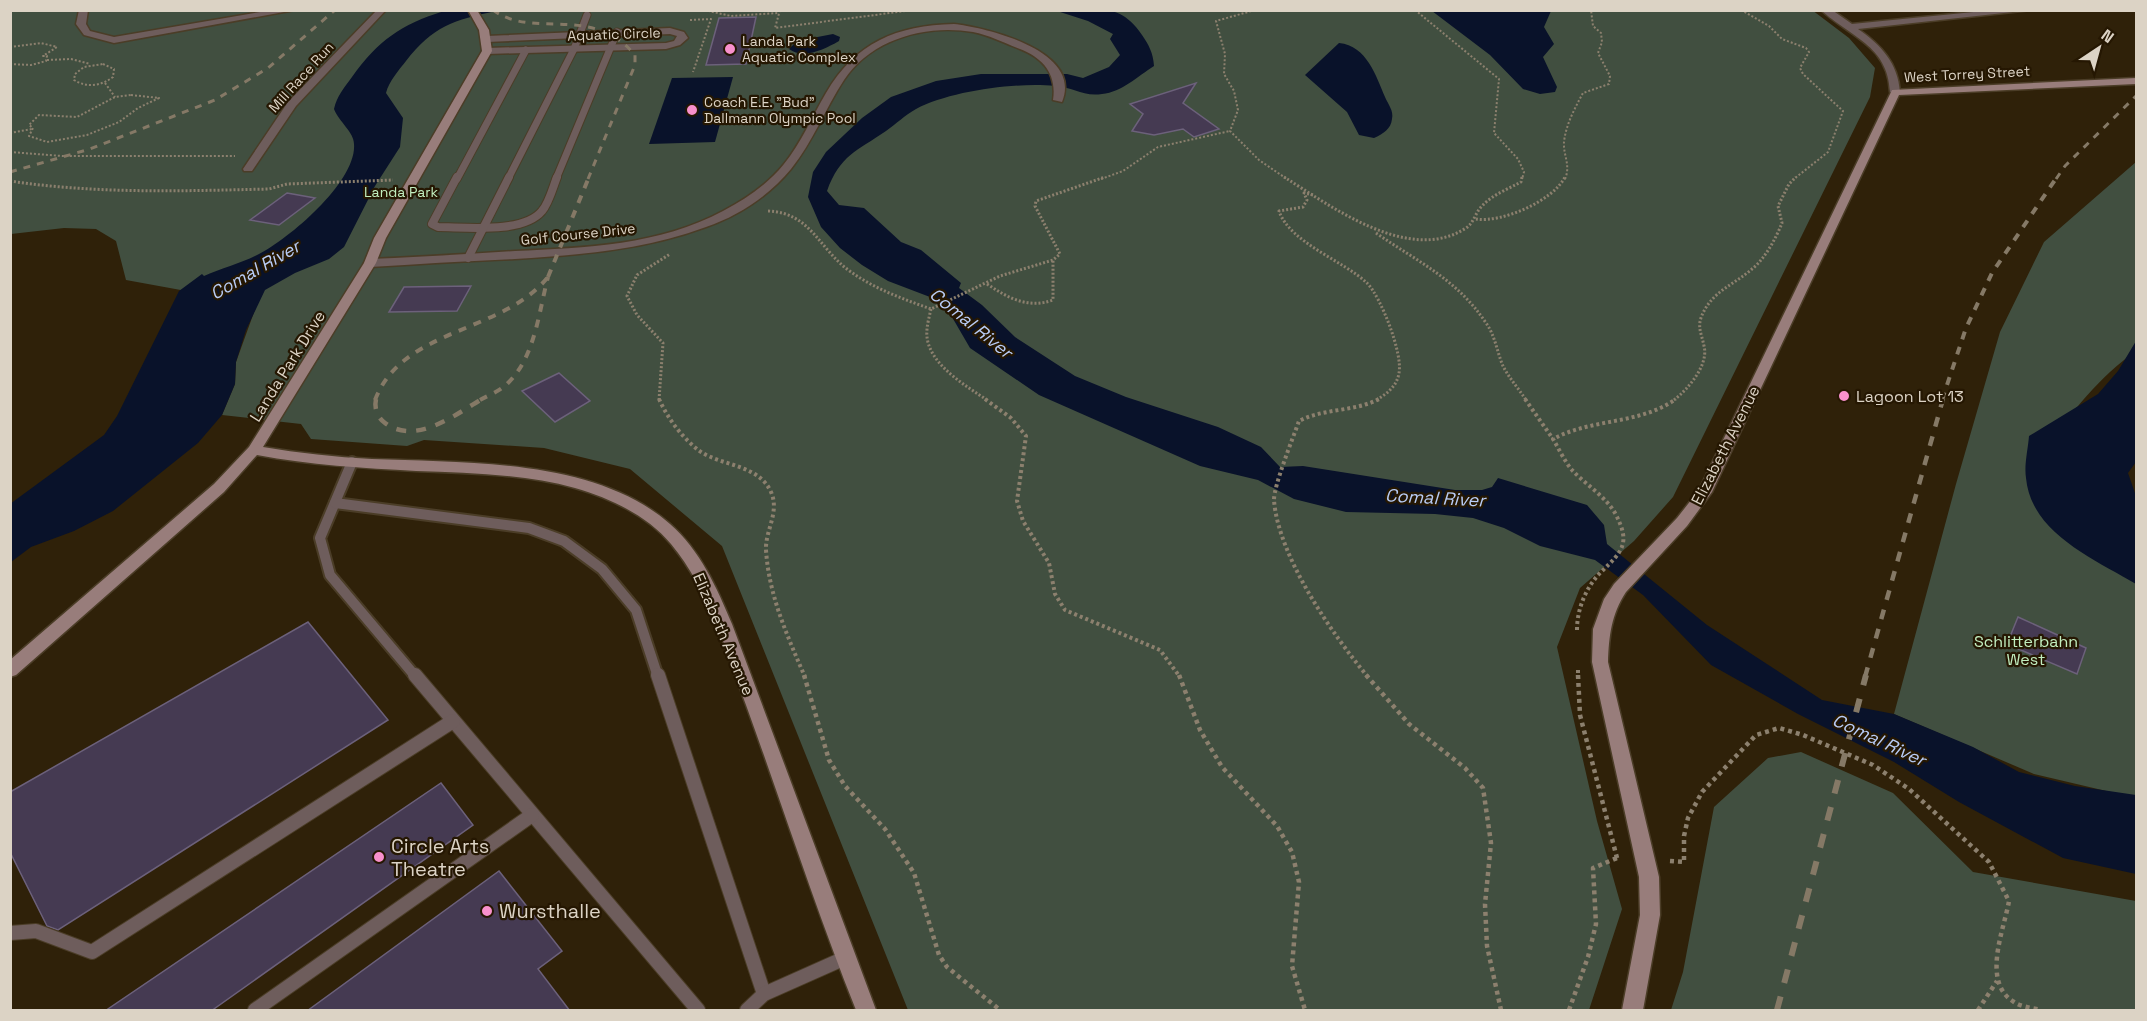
<svg xmlns="http://www.w3.org/2000/svg" width="2147" height="1021" font-family="'Space Grotesk',sans-serif">
  <rect width="100%" height="100%" fill="#2f2109"/>
  <!-- green -->
  <g fill="#414f40">
    <path d="M1812 10 1849 38 1875 68 1870 97 1673 497 1634 541 1580 588 1557 647 1597 821 1622 909 1589 1010H908L722 546 630 469 544 448 424 440 407 446 311 439 301 424 222 415 235 384 236 362 257 304 126 280 116 241 96 229 64 228 11 234V11Z"/>
    <path d="M2136 162V351C2100 376 2071 413 2046 448L2136 572V798L2034 774 1894 714 1956 484 2000 332 2044 242Z"/>
    <path d="M1801 752 1893 793 1973 872 2136 901V1010H1671L1683 972 1714 807 1768 758Z"/>
  </g>
  <!-- water -->
  <g fill="#09122a">
    <path d="M444 11H496C454 20 433 26 406 61 399 70 389 81 386 93L403 118 400 147 375 186 344 247 329 259 295 273 265 290 246 330 236 362 235 384 222 415 198 443 113 511 74 531 31 547 11 562 10 504 104 435 117 416 179 291 202 274 204 276C222 268 242 263 259 254 290 238 357 181 354 144 354 132 339 122 334 109 337 96 344 88 352 77 379 40 400 25 444 11Z"/>
    <path d="M1057 11C1096 11 1118 0 1142 35 1149 45 1153 53 1154 66 1138 76 1122 92 1102 94 1083 97 1073 87 1055 86 1016 82 950 91 916 109 905 115 896 124 886 131 857 151 840 155 827 191L839 205 864 208 901 242 921 250 961 283 959 288 982 305 1015 337 1075 376 1126 397 1218 427 1261 447 1280 467 1303 466 1455 490H1482L1492 487 1498 478 1587 505 1604 525 1607 544 1707 625 1822 700 1894 714 1973 747 2019 772 2075 786 2136 795V874L2063 858 1959 802 1894 762 1798 714 1711 665 1643 595 1595 560 1540 546 1504 528 1473 518 1435 514 1346 512 1294 499 1258 480 1200 466 1039 395 970 348 952 317 930 297 888 281 862 265 840 248 821 227 808 197 813 172 826 152 862 118 891 97 936 81 981 74H1067L1083 78 1109 67 1120 55 1110 39 1113 34 1088 21Z"/>
    <path d="M1432 11H1551L1544 27 1554 44 1543 57 1557 87 1555 92 1540 94 1523 89 1490 55Z"/>
    <path d="M833 34 840 37 839 41C825 49 803 60 789 49L797 41Z"/>
    <path d="M1339 43C1367 46 1376 76 1385 97 1388 104 1394 111 1392 119 1391 129 1383 134 1374 138L1359 135 1347 112 1305 75Z"/>
    <path d="M733 77 715 142 649 144 672 78Z"/>
    <path d="M2136 341V462L2128 473 2136 496V584C2094 559 2031 533 2026 478 2024 465 2028 449 2029 436L2098 394 2118 371Z"/>
  </g>
  <!-- building -->
  <g fill="#453a52" stroke="#6c617b" stroke-width="1.5">
    <path d="M756 17 746 64 706 65 719 18Z"/>
    <path d="M1196 83 1183 103 1219 129 1194 137 1183 129 1154 135 1132 131 1143 114 1130 104Z"/>
    <path d="M287 193 315 198 279 225 250 220Z"/>
    <path d="M471 286 457 311 389 312 404 287Z"/>
    <path d="M559 373 590 401 555 422 522 391Z"/>
    <path d="M2018 617 2086 648 2077 674 2007 644Z"/>
    <path d="M308 622 388 720 58 930 47 926 10 852V792Z"/>
    <path d="M441 783 473 825 211 1011H105Z"/>
    <path d="M499 871 562 951 538 969 570 1011H307Z"/>
  </g>
  <g fill="none" stroke-linecap="round" stroke-linejoin="round">
    <!-- lane-far3 casing -->
    <g stroke="#4b3d27" stroke-width="9">
      <g id="lane-far3">
        <path d="M457 179 526 50"/>
        <path d="M508 179 574 49 587 15"/>
        <path d="M556 179 617 32"/>
      </g>
    </g>
    <!-- lane-far2 casing -->
    <g stroke="#4b3d27" stroke-width="10">
      <g id="lane-far2">
        <path d="M457 177 432 224 438 227C465 227 523 234 542 211 549 203 553 187 557 177"/>
        <path d="M468 258 509 177"/>
      </g>
    </g>
    <!-- lane-far1 casing -->
    <g stroke="#4b3d27" stroke-width="14">
      <g id="lane-far1">
        <path d="M352 462 320 538 330 575 416 677"/>
        <path d="M335 503 529 528 564 541 602 569 636 610 658 677"/>
      </g>
    </g>
    <!-- lane casing -->
    <g stroke="#4b3d27" stroke-width="16">
      <g id="lane">
        <path d="M415 675 698 1010"/>
        <path d="M658 675 764 994"/>
        <path d="M10 933 36 931 92 952 453 721"/>
        <path d="M255 1010 532 815"/>
        <path d="M747 1010 764 994 845 958"/>
      </g>
    </g>
    <!-- street casing -->
    <g stroke="#4b3d27" stroke-width="3">
      <g id="street">
        <path d="M79 10H88L86 24 90 31 114 37 272 10H295L114 43 84 35 76 24Z"/>
        <path d="M377 10H386L296 106 252 171H244L243 169 288 102Z"/>
        <path d="M1821 10H1832L1852 24 1994 10H2031L1858 29C1881 45 1898 63 1900 92L1895 95 1890 92C1888 45 1850 37 1821 10Z"/>
        <path d="M954 24C988 28 1083 51 1062 102L1053 100C1057 74 1043 58 1020 49 1004 43 989 35 973 32 926 24 871 39 844 80 825 109 813 142 791 169 769 196 738 216 706 227 644 250 580 255 515 259 466 261 418 264 370 267L364 263 370 259C418 257 467 254 515 251 585 248 660 245 723 211 746 199 768 184 784 164 801 143 812 117 826 93 855 43 897 25 954 24Z"/>
        <path d="M670 28 684 32 688 38 680 45 666 49 487 54 482 51 487 48 666 43 674 41 677 36 670 34 487 42 482 39 487 36Z"/>
      </g>
    </g>
    <!-- secondary casing -->
    <g stroke="#4b3d27" stroke-width="3">
      <g id="secondary">
        <path d="M468 10H477L489 30 492 51 386 238 376 263 263 447C299 453 335 457 372 459 466 463 595 458 670 524 700 550 717 588 732 624L876 1010H856C816 910 783 807 746 705 726 650 709 590 671 544 648 516 610 498 575 488 524 474 469 473 416 471 363 468 310 465 257 455L224 492 16 675 10 677V660L214 484 249 447 364 263 374 238 482 51 479 30Z"/>
        <path d="M2136 78V84L1899 95 1712 492 1687 526 1626 592C1611 615 1609 636 1608 662L1659 877 1660 915 1643 1010H1622L1640 915 1639 877 1592 662 1593 629 1604 599 1614 584 1677 518 1699 490 1892 90Z"/>
      </g>
    </g>
    <!-- path-far3 -->
    <g stroke="#8c806e" stroke-width="2" stroke-dasharray="2 2" stroke-linecap="butt">
      <path d="M704 10 731 16 779 13"/>
      <path d="M780 10 775 28 913 10"/>
      <path d="M1255 10 1216 21 1225 54 1224 74 1234 91 1238 110 1230 131 1259 160 1287 179"/>
      <path d="M1415 10 1499 79 1494 133 1518 159 1524 172 1522 179"/>
      <path d="M1741 10 1769 26 1782 39 1806 48 1809 52 1800 68 1803 74 1843 111 1828 152 1794 179"/>
      <path d="M690 20 711 19 693 72"/>
      <path d="M10 47 41 43 57 47 43 56H47L46 61 31 65 10 64"/>
      <path d="M47 60 71 59 90 64"/>
      <path d="M103 64 114 69 113 77C101 86 87 88 74 80L75 74 84 67Z"/>
      <path d="M105 83 115 97"/>
      <path d="M131 95 159 98 138 108 119 122 87 135 47 142 29 136 33 128 29 125 39 115 77 117 115 97Z"/>
      <path d="M10 133 32 129"/>
      <path d="M10 152 62 156H235"/>
      <path d="M1101 179 1123 171 1158 147 1230 131"/>
      <path d="M1565 179C1571 165 1563 155 1564 142 1566 124 1575 108 1583 93L1609 84 1610 76 1598 53 1602 42 1601 33 1593 26 1591 10"/>
    </g>
    <!-- path-far2 -->
    <g stroke="#8c806e" stroke-width="3" stroke-dasharray="2 2" stroke-linecap="butt">
      <path d="M1284 177C1331 206 1409 265 1466 228 1474 223 1475 213 1482 206 1492 195 1508 189 1521 182L1522 177"/>
      <path d="M10 181C96 194 182 191 269 189L287 184 393 180"/>
      <path d="M1313 195 1304 193 1307 200 1303 207 1279 211C1290 243 1344 261 1367 283 1381 297 1403 354 1399 373 1397 386 1387 394 1376 400"/>
      <path d="M768 211C812 213 819 250 851 272 875 289 903 299 931 309L1000 276 1053 260 1060 254 1035 206 1036 201 1105 177"/>
      <path d="M1476 219C1502 223 1553 201 1565 177"/>
      <path d="M1376 233C1418 262 1457 279 1486 323 1495 335 1497 352 1503 366 1509 378 1519 389 1526 400"/>
      <path d="M987 284C1008 298 1028 309 1053 300V260"/>
      <path d="M931 309C929 318 926 328 927 337 930 365 966 386 987 400"/>
      <path d="M659 400 663 343 637 315 627 296 637 275 670 254"/>
      <path d="M1674 400C1688 389 1709 365 1704 346 1701 331 1696 326 1704 311 1715 290 1735 284 1752 269 1765 259 1776 238 1782 223L1778 206 1789 184 1796 177"/>
    </g>
    <!-- path-far1 -->
    <g stroke="#8c806e" stroke-width="4" stroke-dasharray="3 3" stroke-linecap="butt">
      <path d="M659 399C668 419 683 439 701 452 723 466 759 465 771 492 780 512 765 531 766 550 769 596 787 635 805 677"/>
      <path d="M985 399 1011 418 1026 436 1017 501 1023 521 1049 563 1055 594 1065 610 1160 650 1180 677"/>
      <path d="M1525 399 1553 439"/>
      <path d="M1577 630C1577 609 1586 587 1601 572 1623 551 1631 543 1615 513 1606 497 1585 484 1572 470 1565 462 1559 449 1553 439 1592 418 1639 425 1676 399"/>
      <path d="M1578 670V677"/>
      <path d="M1368 677C1332 634 1278 556 1274 500 1274 485 1293 438 1299 421 1324 408 1354 412 1379 399"/>
    </g>
    <!-- path -->
    <g stroke="#8c806e" stroke-width="4.5" stroke-dasharray="4 4" stroke-linecap="butt">
      <path d="M804 675 829 760 845 786 885 829 914 873 939 955 947 967 1000 1010"/>
      <path d="M1179 675 1200 730 1222 767 1277 826 1292 852 1299 882 1292 966 1305 1010"/>
      <path d="M1366 675 1409 724 1465 768 1483 788 1491 843 1485 904 1487 946 1501 1010"/>
      <path d="M1578 675 1580 715 1617 858H1620"/>
      <path d="M1670 861 1684 862V836L1688 818 1702 792 1756 735 1779 728 1803 735 1873 765 1909 789 1989 862 2009 901C2004 930 1981 982 2014 1002 2021 1007 2033 1008 2041 1010"/>
      <path d="M1569 1010 1588 957 1596 924 1593 868 1617 858"/>
      <path d="M1978 1010 1997 981"/>
    </g>
    <!-- lane-far3 -->
    <use href="#lane-far3" stroke="#6e5d5c" stroke-width="7"/>
    <!-- lane-far2 -->
    <use href="#lane-far2" stroke="#6e5d5c" stroke-width="8"/>
    <!-- lane-far1 -->
    <use href="#lane-far1" stroke="#6e5d5c" stroke-width="10"/>
    <!-- lane -->
    <use href="#lane" stroke="#6e5d5c" stroke-width="14"/>
    <!-- street -->
    <use href="#street" fill="#6e5d5c" fill-rule="evenodd"/>
    <!-- secondary -->
    <use href="#secondary" fill="#987d7b" fill-rule="evenodd"/>
    <!-- rail-far3 -->
    <g stroke="#857966" stroke-width="3" stroke-dasharray="7 7" stroke-linecap="butt">
      <path d="M493 10C533 40 591 3 635 55V65L588 179"/>
      <path d="M10 172 90 149 215 100 268 68 335 10"/>
      <path d="M2056 179 2065 166 2136 96"/>
    </g>
    <!-- rail-far2 -->
    <g stroke="#857966" stroke-width="4" stroke-dasharray="8 8" stroke-linecap="butt">
      <path d="M548 277 589 177"/>
      <path d="M375 400C403 327 502 334 548 277"/>
      <path d="M480 400C489 395 500 391 508 383 535 357 539 311 548 277"/>
      <path d="M1942 400 1966 328 1992 273 2057 177"/>
    </g>
    <!-- rail-far1 -->
    <g stroke="#857966" stroke-width="4.5" stroke-dasharray="10 10" stroke-linecap="butt">
      <path d="M376 399C374 408 377 417 385 423 416 446 456 414 482 399"/>
      <path d="M1865 677 1943 399"/>
    </g>
    <!-- rail -->
    <path stroke="#857966" stroke-width="6" stroke-dasharray="14 14" stroke-linecap="butt" d="M1777 1010 1866 675"/>
  </g>
  <!-- markers -->
  <g fill="#f890cc" stroke="#251702" stroke-width="2">
    <circle cx="730" cy="49" r="6"/>
    <circle cx="692" cy="110" r="6"/>
    <circle cx="1844" cy="396" r="6"/>
    <circle cx="379" cy="857" r="6"/>
    <circle cx="487" cy="911" r="6"/>
  </g>
  <g text-anchor="middle" stroke-width="4.5" stroke-linejoin="round" paint-order="stroke">
    <!-- far-street labels -->
    <g font-size="14" fill="#dcd3c5" stroke="#251702">
      <text transform="translate(614 34) rotate(-2)" y="5">Aquatic Circle</text>
      <text transform="translate(1967 74) rotate(-3)" y="5">West Torrey Street</text>
      <text transform="translate(301 77) rotate(-48)" y="5">Mill Race Run</text>
      <text transform="translate(578 234) rotate(-6)" y="5">Golf Course Drive</text>
    </g>
    <!-- far-poi labels -->
    <g font-size="14" fill="#dcd3c5" stroke="#251702" text-anchor="start">
      <text x="742" y="46">Landa Park<tspan x="742" dy="16">Aquatic Complex</tspan></text>
      <text x="704" y="107">Coach E.E. "Bud"<tspan x="704" dy="16">Dallmann Olympic Pool</tspan></text>
    </g>
    <!-- far-park labels -->
    <g font-size="14" fill="#c1eebf" stroke="#251702">
      <text x="401" y="197">Landa Park</text>
    </g>
    <!-- street labels -->
    <g font-size="16" fill="#dcd3c5" stroke="#251702">
      <text transform="translate(287 366) rotate(-58)" y="6">Landa Park Drive</text>
      <text transform="translate(1725 445) rotate(-63)" y="6">Elizabeth Avenue</text>
      <text transform="translate(724 634) rotate(67)" y="6">Elizabeth Avenue</text>
    </g>
    <!-- poi labels -->
    <g font-size="16" fill="#dcd3c5" stroke="#251702" text-anchor="start">
      <text x="1856" y="402">Lagoon Lot 13</text>
    </g>
    <!-- park labels -->
    <g font-size="16" fill="#c1eebf" stroke="#251702">
      <text x="2026" y="647">Schlitterbahn<tspan x="2026" dy="18">West</tspan></text>
    </g>
    <!-- water labels -->
    <g font-size="18" font-style="italic" fill="#b8ccf6" stroke="#251702">
      <text transform="translate(255 270) rotate(-30)" y="6">Comal River</text>
      <text transform="translate(971 323) rotate(39)" y="6">Comal River</text>
      <text transform="translate(1435 498) rotate(3)" y="6">Comal River</text>
      <text transform="translate(1879 740) rotate(25)" y="6">Comal River</text>
    </g>
    <!-- near-poi labels -->
    <g font-size="20" fill="#dcd3c5" stroke="#251702" text-anchor="start">
      <text x="391" y="853">Circle Arts<tspan x="391" dy="23">Theatre</tspan></text>
      <text x="499" y="918">Wursthalle</text>
    </g>
  </g>
  <!-- border -->
  <rect width="2147" height="1021" fill="none" stroke="#dcd3c5" stroke-width="24"/>
  <!-- north arrow -->
  <g transform="translate(2099 48) rotate(36)" stroke="#251702" stroke-width="4.5" paint-order="stroke">
  <path d="M0-4.5L10 22L0 15L-10 22Z" fill="#dcd3c5"/>
  <text y="-9" font-size="16" font-weight="bold" text-anchor="middle" fill="#dcd3c5">N</text>
  </g>
</svg>
